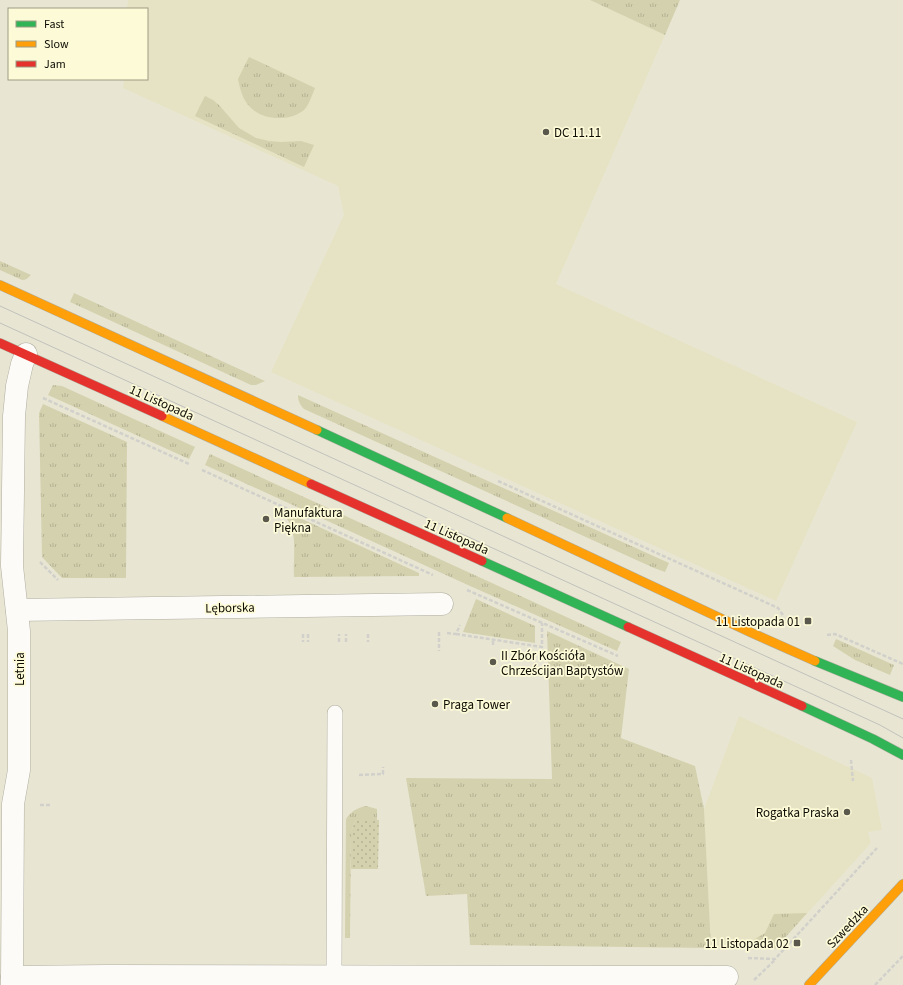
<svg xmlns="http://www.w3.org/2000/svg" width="903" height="985" font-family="'Source Sans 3',sans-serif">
  <defs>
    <pattern id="grass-tufts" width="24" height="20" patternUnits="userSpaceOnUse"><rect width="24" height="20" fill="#d4d1ae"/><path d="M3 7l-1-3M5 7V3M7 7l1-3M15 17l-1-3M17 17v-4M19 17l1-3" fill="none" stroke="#b5b294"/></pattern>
    <pattern id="park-dots" width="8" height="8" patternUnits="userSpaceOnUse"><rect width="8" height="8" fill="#d4d1ae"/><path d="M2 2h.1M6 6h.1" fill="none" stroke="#b5b294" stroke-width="1.8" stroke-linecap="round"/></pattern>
  </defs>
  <rect width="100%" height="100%" fill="#e8e6d3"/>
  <!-- built -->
  <g fill="#e6e3c4">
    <path d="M128 0H590L665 35 556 284 857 422 776 601 271 372 344 215 338 186 123 88 124 79H147V9H127Z"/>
    <path d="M739 716 872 778 882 830 868 832 871 843 775 949 744 946 711 948 704 809Z"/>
  </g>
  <!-- grass -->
  <g fill="url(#grass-tufts)">
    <path d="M590 0H680L665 35Z"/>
    <path d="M249 57 315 88C312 95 309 105 304 110 298 115 289 118 281 118 264 119 248 111 242 94 240 89 239 84 238 79Z"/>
    <path d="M205 96 213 100 219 105 239 128 256 138 269 141 281 142 301 141 314 145 304 167 195 116Z"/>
    <path d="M0 261 31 275C28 278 26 280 22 280L0 270Z"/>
    <path d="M74 293 265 381 256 385H251L70 302Z"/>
    <path d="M53 385 62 386 195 447 189 459 48 395Z"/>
    <path d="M298 395 669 563 665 572 654 568 304 409C300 405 298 401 298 395Z"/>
    <path d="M43 404 127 442 126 578H62L42 557 39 413Z"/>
    <path d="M210 454 621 642 617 651 470 586 205 465Z"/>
    <path d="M289 513 419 573V576L294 577C293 557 298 535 287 519Z"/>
    <path d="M476 599 535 626V643L463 632Z"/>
    <path d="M547 631 629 669 621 738 695 766 704 809 711 948 470 945 467 894 426 896 406 778 552 779Z"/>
    <path d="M836 639 894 665 890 675 855 660 833 646Z"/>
    <path d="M366 806 377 809V820H356L351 831 350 938H345L346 819C351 811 357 808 366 806Z"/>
    <path d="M807 913 775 949 744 946 765 933 774 914Z"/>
  </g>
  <!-- park -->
  <path fill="url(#park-dots)" d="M356 820H379L378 869H351V831Z"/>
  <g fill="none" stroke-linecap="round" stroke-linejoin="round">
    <!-- lane casing -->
    <g stroke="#afad9f" stroke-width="16">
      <path id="lane" d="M334 976 335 713"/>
    </g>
    <!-- street casing -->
    <g stroke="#afad9f" stroke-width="23">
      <g id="street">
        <path d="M17 610 442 604"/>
        <path d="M12 977 106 976 727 977"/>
        <path d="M12 985 13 804 19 770V631L12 566 14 416 17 386 22 364 26 354"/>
      </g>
    </g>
    <!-- fast casing -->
    <g stroke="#afad9f" stroke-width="10">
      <g id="fast">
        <path d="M317 430 507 518"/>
        <path d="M482 561 628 627"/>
        <path d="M815 661 903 697"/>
        <path d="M802 706 873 739 903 755"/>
      </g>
    </g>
    <!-- slow casing -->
    <g stroke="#afad9f" stroke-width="10">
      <g id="slow">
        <path d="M0 285 317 430"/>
        <path d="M162 416 311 484"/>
        <path d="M507 518 752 633 815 661"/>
        <path d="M809 985 903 884"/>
      </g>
    </g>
    <!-- jam casing -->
    <g stroke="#afad9f" stroke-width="10">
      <g id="jam">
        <path d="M0 343 162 416"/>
        <path d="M311 484 482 561"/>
        <path d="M628 627 802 706"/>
      </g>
    </g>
    <!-- path -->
    <g stroke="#d1d0ca" stroke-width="2.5" stroke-dasharray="4 2" stroke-linecap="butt">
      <path d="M43 398 189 464"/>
      <path d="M202 470 433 575"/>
      <path d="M498 481 778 608 783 615"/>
      <path d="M40 562 58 580"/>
      <path d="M467 590 618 656"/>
      <path d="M439 632V651"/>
      <path d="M447 633 456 634 460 625"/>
      <path d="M303 634V642"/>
      <path d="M308 634V642"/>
      <path d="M368 634V642"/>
      <path d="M456 634 542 647V623"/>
      <path d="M827 635 835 634 903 664"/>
      <path d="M339 642V634"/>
      <path d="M346 642V634"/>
      <path d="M493 645V639"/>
      <path d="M851 760 853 781"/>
      <path d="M359 775 383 774V767"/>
      <path d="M40 805H52"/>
      <path d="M748 958 775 959 877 848"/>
      <path d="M754 980 775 960"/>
      <path d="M875 985 903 956"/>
    </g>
    <!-- lane -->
    <use href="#lane" stroke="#fcfbf8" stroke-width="15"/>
    <!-- street -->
    <use href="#street" stroke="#fcfbf8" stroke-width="22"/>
    <!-- fast -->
    <use href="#fast" stroke="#30b455" stroke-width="9"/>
    <!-- slow -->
    <use href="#slow" stroke="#ff9f0a" stroke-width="9"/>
    <!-- jam -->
    <use href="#jam" stroke="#e5322d" stroke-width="9"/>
    <!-- tram -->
    <g stroke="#c1c1bc" stroke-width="1">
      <path d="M0 306 903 719"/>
      <path d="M0 323 880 725 903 738"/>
    </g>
  </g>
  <!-- markers -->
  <g fill="#5a584c" stroke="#fdfad8" stroke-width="1.5">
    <circle cx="546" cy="132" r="4"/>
    <circle cx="266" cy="519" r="4"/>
    <rect x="804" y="617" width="8" height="8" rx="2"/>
    <circle cx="493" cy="662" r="4"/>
    <circle cx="435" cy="704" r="4"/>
    <circle cx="847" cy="812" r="4"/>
    <rect x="793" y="939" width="8" height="8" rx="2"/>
  </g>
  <g text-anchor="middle" stroke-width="3.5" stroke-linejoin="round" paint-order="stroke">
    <!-- poi labels -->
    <g font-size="13" fill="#0d0c03" stroke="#fdfad8" text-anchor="start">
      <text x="554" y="137">DC 11.11</text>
      <text x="274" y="517">Manufaktura<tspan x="274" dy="15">Piękna</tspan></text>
      <text x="800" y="626" text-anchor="end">11 Listopada 01</text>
      <text x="501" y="660">II Zbór Kościóła<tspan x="501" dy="15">Chrześcijan Baptystów</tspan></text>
      <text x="443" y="709">Praga Tower</text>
      <text x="839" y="817" text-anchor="end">Rogatka Praska</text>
      <text x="789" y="948" text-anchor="end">11 Listopada 02</text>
    </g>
    <!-- street labels -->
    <g font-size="13" fill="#0d0c03" stroke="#fdfad8">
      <text transform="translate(162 402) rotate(24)" y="5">11 Listopada</text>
      <text transform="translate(457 536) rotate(24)" y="5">11 Listopada</text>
      <text transform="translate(230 607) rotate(-1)" y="5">Lęborska</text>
      <text transform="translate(19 669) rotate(-90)" y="5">Letnia</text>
      <text transform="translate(752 670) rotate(24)" y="5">11 Listopada</text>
      <text transform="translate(847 926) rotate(-47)" y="5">Szwedzka</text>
    </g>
  </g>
  <!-- legend -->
  <rect x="8" y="8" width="140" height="72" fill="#fdfad8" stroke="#9d9b83"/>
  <rect x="16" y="21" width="20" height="6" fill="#30b455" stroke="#9d9b83"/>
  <text x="44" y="28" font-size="12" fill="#0d0c03">Fast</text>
  <rect x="16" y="41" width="20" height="6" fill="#ff9f0a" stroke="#9d9b83"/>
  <text x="44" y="48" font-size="12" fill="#0d0c03">Slow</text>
  <rect x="16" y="61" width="20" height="6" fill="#e5322d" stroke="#9d9b83"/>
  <text x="44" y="68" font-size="12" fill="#0d0c03">Jam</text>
</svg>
